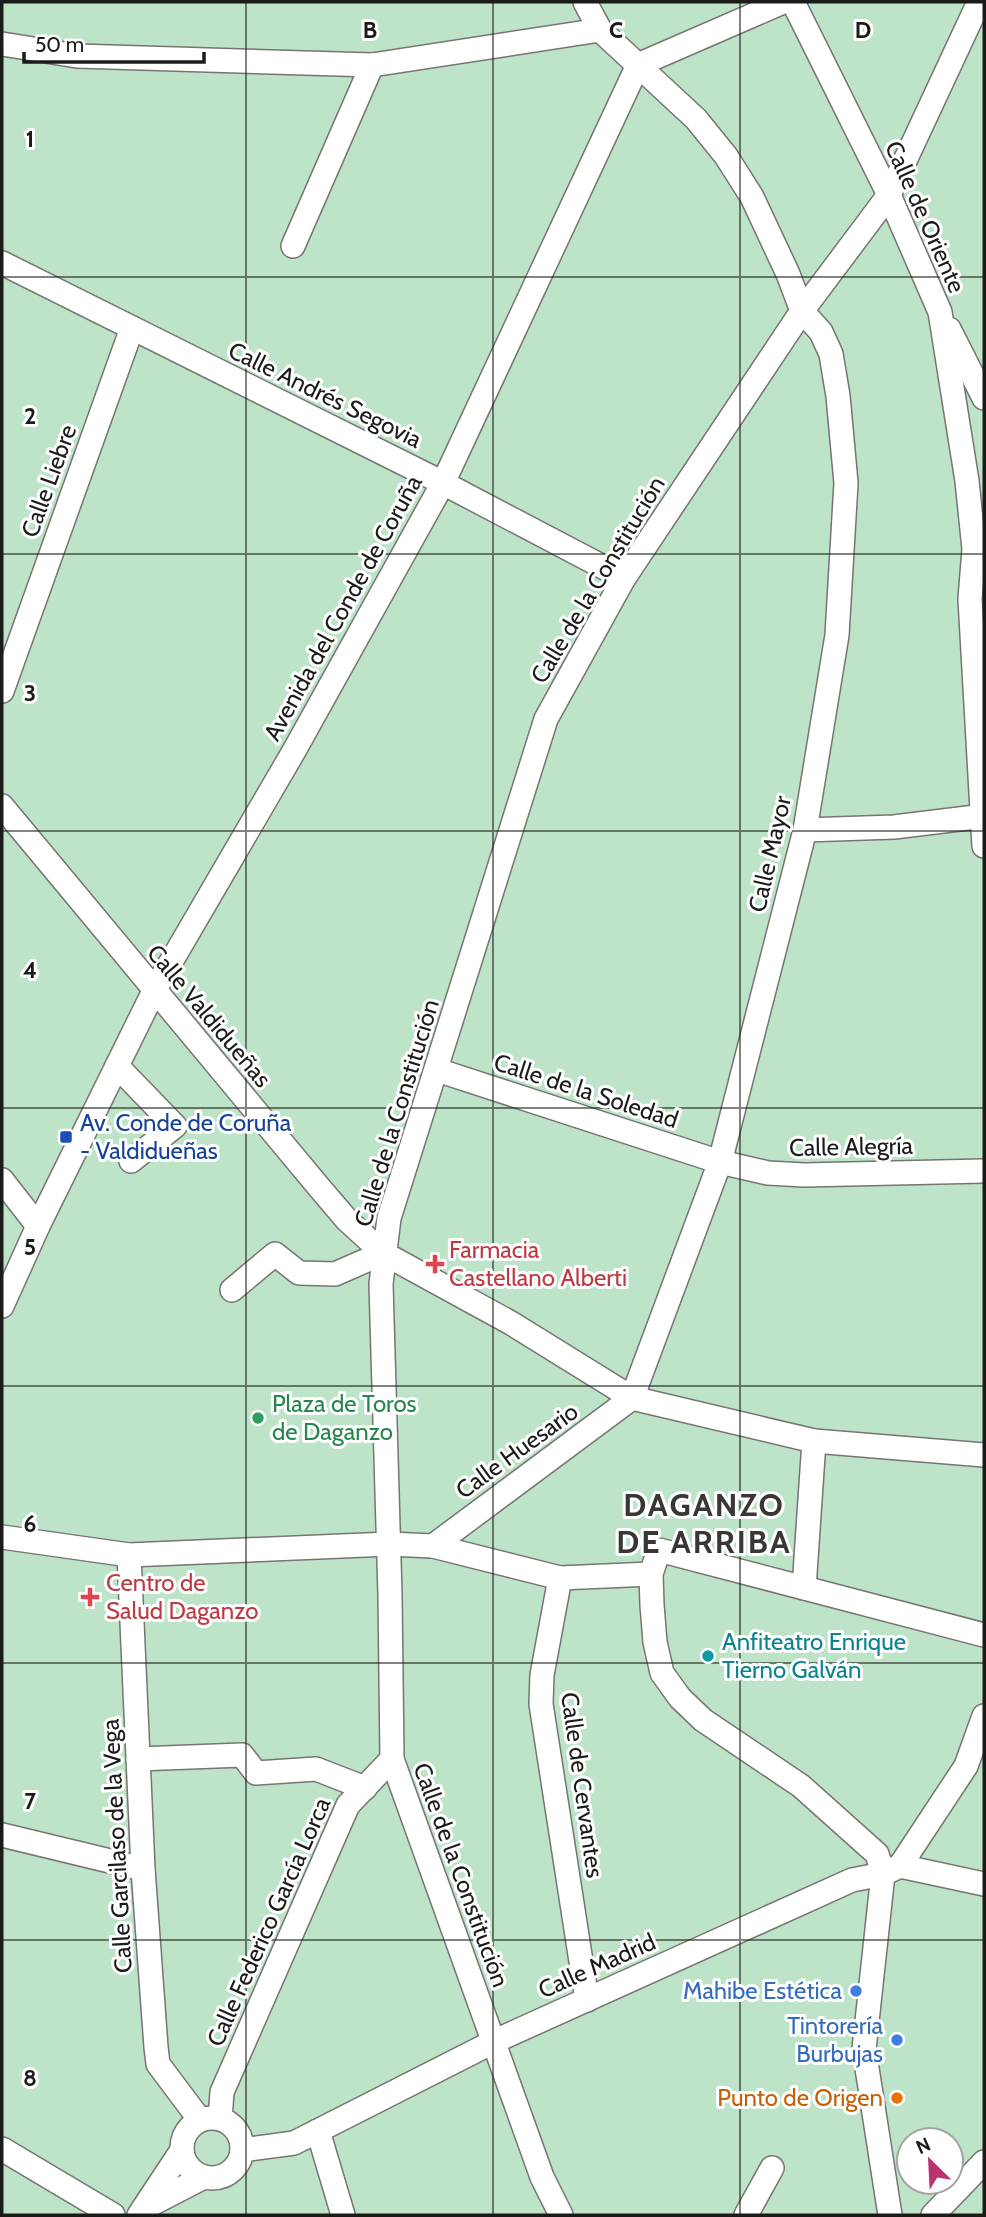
<svg xmlns="http://www.w3.org/2000/svg" width="986" height="2217" font-family="Cabin,sans-serif">
  <rect width="100%" height="100%" fill="#faf9f4"/>
  <!-- green -->
  <path fill="#bde3c8" fill-rule="evenodd" d="M2 2H984V2215H2ZM909 2140H951V2182H909Z"/>
  <g fill="none" stroke-linecap="round" stroke-linejoin="round">
    <!-- minor casing -->
    <g stroke="#767571" stroke-width="26">
      <g id="minor">
        <path d="M585 2 600 30 696 119 726 156 752 197 788 274 802 311 821 332 831 354 838 396 846 483 837 635 805 830 720 1162 632 1398"/>
        <path d="M793 2 889 195 940 312 967 481 974 549 970 599 984 846"/>
        <path d="M2 44 77 56 372 65 600 30"/>
        <path d="M293 246 372 65"/>
        <path d="M2 263 443 483 624 578"/>
        <path d="M949 329 984 398"/>
        <path d="M2 691 132 328"/>
        <path d="M2 806 318 1186 347 1220 383 1253 511 1323 632 1398 814 1441 984 1455"/>
        <path d="M805 830 894 827 984 816"/>
        <path d="M117 1066 175 1126 131 1161"/>
        <path d="M437 1070 720 1162 768 1173 804 1175 984 1171"/>
        <path d="M2 1180 38 1226"/>
        <path d="M232 1290 275 1254 299 1273 335 1274 383 1253"/>
        <path d="M2 1306 38 1226 154 991 294 751 443 483 638 65 783 2"/>
        <path d="M2 1537 129 1555 389 1544 433 1546 560 1578 651 1574"/>
        <path d="M433 1546 632 1398"/>
        <path d="M129 1555 143 1869 156 2047 158 2064 200 2120"/>
        <path d="M560 1578 542 1675 541 1704 587 2000"/>
        <path d="M804 1588 814 1441"/>
        <path d="M138 1759 242 1755 256 1773 316 1769 365 1788"/>
        <path d="M2 1835 143 1869"/>
        <path d="M900 1866 966 1766 984 1716"/>
        <path d="M900 1866 984 1884"/>
        <circle cx="212" cy="2148" r="30"/>
        <path d="M220 2119 222 2092 348 1805 392 1759"/>
        <path d="M318 2131 343 2215"/>
        <path d="M2 2149 113 2215"/>
        <path d="M242 2150 294 2143 493 2042 852 1880 883 1874 900 1866"/>
        <path d="M146 2207 204 2177"/>
        <path d="M139 2215 182 2150"/>
        <path d="M561 2215 542 2177 392 1759 390 1595 381 1284 389 1218 546 719 624 578 802 311 889 195 979 2"/>
        <path d="M746 2215 772 2168"/>
        <path d="M890 2215 864 2049 883 1874 877 1854 801 1786 703 1720 680 1698 662 1673 655 1642 652 1605 651 1574 659 1550 984 1635"/>
        <path d="M933 2215 984 2162"/>
      </g>
    </g>
    <!-- minor -->
    <use href="#minor" stroke="#fff" stroke-width="23"/>
  </g>
  <!-- grid -->
  <path fill="none" stroke="#1b1b19" stroke-width="2" stroke-opacity="0.55" d="M246 2V2215M493 2V2215M740 2V2215M2 277H984M2 554H984M2 831H984M2 1108H984M2 1386H984M2 1663H984M2 1940H984"/>
  <!-- markers -->
  <rect fill="#1a4fb4" stroke="#fff" stroke-width="2.5" x="59" y="1130" width="14" height="14" rx="3.5"/>
  <g fill="#e0444e" stroke="#fff" stroke-width="2.5">
    <path d="M431.5 1253.5h7v7h7v7h-7v7h-7v-7h-7v-7h7z"/>
    <path d="M86.5 1586.5h7v7h7v7h-7v7h-7v-7h-7v-7h7z"/>
  </g>
  <circle fill="#2e9e5b" stroke="#fff" stroke-width="2.5" cx="258" cy="1418" r="7"/>
  <circle fill="#0f9aa8" stroke="#fff" stroke-width="2.5" cx="708" cy="1656" r="7"/>
  <g fill="#3f7fe0" stroke="#fff" stroke-width="2.5">
    <circle cx="856" cy="1991" r="7"/>
    <circle cx="897" cy="2040" r="7"/>
  </g>
  <circle fill="#e8710a" stroke="#fff" stroke-width="2.5" cx="897" cy="2098" r="7"/>
  <g text-anchor="middle" stroke-width="6" stroke-linejoin="round" paint-order="stroke">
    <!-- street labels -->
    <g font-size="24" fill="#1b1b19" stroke="#fff">
      <text transform="translate(925 217) rotate(66)" y="8">Calle de Oriente</text>
      <text transform="translate(325 395) rotate(26)" y="8">Calle Andrés Segovia</text>
      <text transform="translate(49 481) rotate(-70)" y="8">Calle Liebre</text>
      <text transform="translate(598 580) rotate(-59)" y="8">Calle de la Constitución</text>
      <text transform="translate(343 608) rotate(-61)" y="8">Avenida del Conde de Coruña</text>
      <text transform="translate(770 854) rotate(-77)" y="8">Calle Mayor</text>
      <text transform="translate(209 1016) rotate(50)" y="8">Calle Valdidueñas</text>
      <text transform="translate(586 1091) rotate(18)" y="8">Calle de la Soledad</text>
      <text transform="translate(397 1113) rotate(-73)" y="8">Calle de la Constitución</text>
      <text transform="translate(851 1147) rotate(-1)" y="8">Calle Alegría</text>
      <text transform="translate(517 1451) rotate(-36)" y="8">Calle Huesario</text>
      <text transform="translate(582 1785) rotate(82)" y="8">Calle de Cervantes</text>
      <text transform="translate(117 1846) rotate(-93)" y="8">Calle Garcilaso de la Vega</text>
      <text transform="translate(461 1875) rotate(70)" y="8">Calle de la Constitución</text>
      <text transform="translate(269 1922) rotate(-66)" y="8">Calle Federico García Lorca</text>
      <text transform="translate(597 1966) rotate(-24)" y="8">Calle Madrid</text>
    </g>
    <!-- transit labels -->
    <g font-size="24" fill="#164399" stroke="#fff" text-anchor="start">
      <text x="80" y="1131">Av. Conde de Coruña<tspan x="80" dy="28">- Valdidueñas</tspan></text>
    </g>
    <!-- health labels -->
    <g font-size="24" fill="#be3a42" stroke="#fff" text-anchor="start">
      <text x="449" y="1258">Farmacia<tspan x="449" dy="28">Castellano Alberti</tspan></text>
      <text x="106" y="1591">Centro de<tspan x="106" dy="28">Salud Daganzo</tspan></text>
    </g>
    <!-- leisure labels -->
    <g font-size="24" fill="#27864d" stroke="#fff" text-anchor="start">
      <text x="272" y="1412">Plaza de Toros<tspan x="272" dy="28">de Daganzo</tspan></text>
    </g>
    <!-- culture labels -->
    <g font-size="24" fill="#0d838f" stroke="#fff" text-anchor="start">
      <text x="722" y="1650">Anfiteatro Enrique<tspan x="722" dy="28">Tierno Galván</tspan></text>
    </g>
    <!-- shop labels -->
    <g font-size="24" fill="#366cbe" stroke="#fff" text-anchor="end">
      <text x="842" y="1999">Mahibe Estética</text>
      <text x="883" y="2034">Tintorería<tspan x="883" dy="28">Burbujas</tspan></text>
    </g>
    <!-- food labels -->
    <g font-size="24" fill="#c56008" stroke="#fff" text-anchor="end">
      <text x="883" y="2106">Punto de Origen</text>
    </g>
    <!-- district labels -->
    <g font-size="32" font-weight="bold" letter-spacing="2" fill="#383734" stroke="#fff">
      <text x="704" y="1516">DAGANZO<tspan x="704" dy="37">DE ARRIBA</tspan></text>
    </g>
  </g>
  <g font-size="23" text-anchor="middle" font-weight="bold" fill="#1b1b19" stroke="#fff" stroke-width="6" stroke-linejoin="round" paint-order="stroke">
    <text x="370" y="38">B</text>
    <text x="616" y="38">C</text>
    <text x="863" y="38">D</text>
    <text x="30" y="147">1</text>
    <text x="30" y="424">2</text>
    <text x="30" y="701">3</text>
    <text x="30" y="978">4</text>
    <text x="30" y="1255">5</text>
    <text x="30" y="1532">6</text>
    <text x="30" y="1809">7</text>
    <text x="30" y="2086">8</text>
  </g>
  <!-- border -->
  <rect width="986" height="2217" fill="none" stroke="#1b1b19" stroke-width="7"/>
  <!-- north arrow -->
  <g transform="translate(930 2161) rotate(336)"><circle r="33" fill="#ffffff" stroke="#a4a4a3" stroke-width="2"/>
  <path d="M0-5L12 26L0 18L-12 26Z" fill="#bb3270"/>
  <text y="-10" font-size="19" font-weight="bold" text-anchor="middle" fill="#1b1b19">N</text>
  </g>
  <!-- scale -->
  <path d="M24 52v10h180v-10" fill="none" stroke="#1b1b19" stroke-width="3.5"/>
  <text x="35" y="52" font-size="21" fill="#1b1b19" stroke="#ffffff" stroke-width="5" paint-order="stroke">50 m</text>
</svg>
